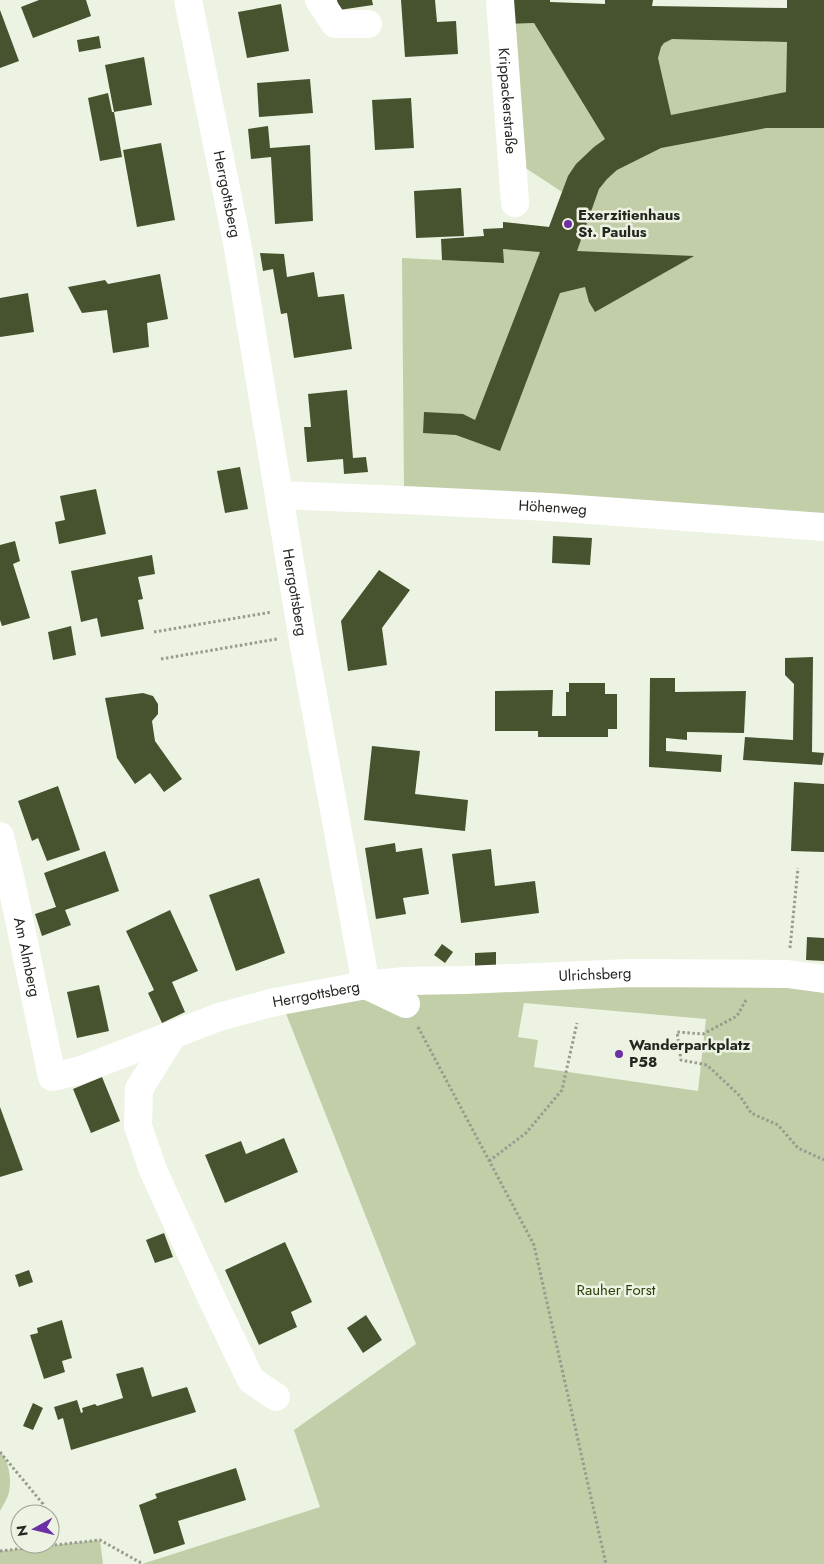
<svg xmlns="http://www.w3.org/2000/svg" width="824" height="1564" font-family="Jost,sans-serif">
  <rect width="100%" height="100%" fill="#edf3e2"/>
  <!-- green -->
  <g fill="#c1cea8" fill-rule="evenodd">
    <path d="M534 23 824 43V520L404 491 402 258 503 263V222L549 227 562 192 521 165 506 24Z"/>
    <path d="M630 984 785 985 824 989V1564H142L320 1507 294 1430 416 1344 285 1011 365 997ZM524 1003 706 1019 698 1091 534 1067 538 1040 518 1037Z"/>
    <path d="M0 1452C9 1460 12 1480 9 1492 8 1498 3 1505 0 1511Z"/>
    <path d="M100 1540 103 1564H0V1551Z"/>
  </g>
  <!-- building -->
  <g fill="#47532e" fill-rule="evenodd">
    <path d="M39 0H86L91 16 33 38 21 7Z"/>
    <path d="M337 0H372L373 5 339 10Z"/>
    <path d="M401 0H435L437 22 456 21 458 54 405 57Z"/>
    <path d="M505 0H550V2L605 4V0H653L652 6 787 8V0H824V128H766L661 148 617 170 607 179 599 189 577 251 694 256 595 312 589 302 585 287 560 293 500 451 456 435 423 433 424 412 463 414 475 420 540 252 503 249 504 263 442 260 441 239 484 236 483 229 503 228V222L549 227 568 176 576 164 594 147 605 139 534 23 506 24ZM672 39 787 42 786 92 671 115 658 58 661 47 664 43Z"/>
    <path d="M281 4 289 51 247 58 238 12Z"/>
    <path d="M0 10 19 61 0 68Z"/>
    <path d="M99 36 101 48 79 52 77 40Z"/>
    <path d="M144 57 152 105 114 112 105 65Z"/>
    <path d="M310 79 313 113 259 117 257 83Z"/>
    <path d="M108 93 112 112H114L122 157 100 161 88 98Z"/>
    <path d="M411 98 414 148 375 150 372 100Z"/>
    <path d="M268 126 270 148 310 145 313 221 275 224 271 157 251 159 248 129Z"/>
    <path d="M161 143 175 220 137 227 123 150Z"/>
    <path d="M461 188 464 236 416 238 414 191Z"/>
    <path d="M260 253 284 254 287 277 314 272 318 297 344 294 352 349 294 358 287 313 281 314 273 269 263 271Z"/>
    <path d="M160 274 168 319 147 323 149 347 113 353 107 310 82 313 68 287 105 280 108 284Z"/>
    <path d="M28 293 34 332 0 337V298Z"/>
    <path d="M347 390 353 458 366 457 368 472 344 474 343 459 307 462 304 427H311L308 394Z"/>
    <path d="M240 467 248 509 225 513 217 471Z"/>
    <path d="M96 489 106 534 59 544 55 522 65 520 60 496Z"/>
    <path d="M553 536 592 538 590 565 552 563Z"/>
    <path d="M15 541 20 561 13 564 30 618 2 626 0 620V545Z"/>
    <path d="M152 555 155 574 138 577 143 599 138 600 144 629 101 637 97 618 81 622 71 571Z"/>
    <path d="M379 570 410 590 382 628 387 665 348 671 341 621Z"/>
    <path d="M71 626 76 655 53 660 48 632Z"/>
    <path d="M813 657 812 752 824 753 822 765 743 760 745 737 793 740 794 684 785 675V658Z"/>
    <path d="M650 678H675V692L746 691 744 733 687 732V740L666 738V751L722 755 721 772 649 767Z"/>
    <path d="M569 683H605V694H617V729H608V737H538V731H495V691L553 690 552 716H566V692H569Z"/>
    <path d="M143 693 153 696 158 704V714L152 721 155 741 182 779 164 792 150 773 135 784 117 758 105 698Z"/>
    <path d="M372 746 420 751 415 794 468 800 465 831 364 820Z"/>
    <path d="M794 782 824 784V852L791 851Z"/>
    <path d="M58 786 80 850 47 861 38 838 32 841 18 801Z"/>
    <path d="M395 843 396 852 422 848 429 894 403 898 406 914 376 919 365 848Z"/>
    <path d="M491 849 495 886 535 881 539 913 461 923 452 854Z"/>
    <path d="M105 851 119 891 65 910 71 925 42 936 35 914 56 907 44 873Z"/>
    <path d="M259 878 285 953 236 971 209 895Z"/>
    <path d="M170 910 198 971 172 982 185 1012 162 1023 148 993 154 990 126 931Z"/>
    <path d="M807 937 824 938V961L806 960Z"/>
    <path d="M442 944 453 952 445 963 434 955Z"/>
    <path d="M496 952V967H475V953Z"/>
    <path d="M99 985 109 1031 77 1038 67 992Z"/>
    <path d="M102 1077 120 1121 91 1133 73 1089Z"/>
    <path d="M0 1107 23 1170 0 1177Z"/>
    <path d="M284 1138 298 1172 225 1203 205 1155 241 1141 246 1154Z"/>
    <path d="M164 1233 173 1257 155 1263 146 1240Z"/>
    <path d="M285 1242 312 1302 291 1312 297 1327 259 1345 225 1270Z"/>
    <path d="M29 1270 33 1282 19 1287 15 1275Z"/>
    <path d="M366 1315 382 1340 363 1353 347 1328Z"/>
    <path d="M62 1320 72 1358 62 1361 65 1372 44 1379 30 1335 38 1333 37 1328Z"/>
    <path d="M143 1367 152 1397 187 1387 196 1412 71 1450 63 1418 58 1420 54 1407 77 1400 81 1413 83 1412 82 1408 95 1404 97 1406 123 1398 116 1374Z"/>
    <path d="M33 1403 43 1408 33 1430 23 1426Z"/>
    <path d="M236 1468 246 1500 178 1521 185 1544 154 1554 139 1505 157 1498 155 1494Z"/>
  </g>
  <g fill="none" stroke-linecap="round" stroke-linejoin="round">
    <!-- path -->
    <g stroke="#979c8f" stroke-width="3" stroke-dasharray="2.5 2.5" stroke-linecap="butt">
      <path d="M154 632 272 612"/>
      <path d="M161 659 277 639"/>
      <path d="M790 948 798 868"/>
      <path d="M746 1000 737 1016 703 1034 677 1032 681 1060 707 1065 740 1096 751 1113 778 1125 798 1148 824 1160"/>
      <path d="M418 1027 534 1245 606 1564"/>
      <path d="M489 1161 526 1133 562 1090 577 1023"/>
      <path d="M0 1452 43 1504 44 1514"/>
      <path d="M0 1551 100 1540 143 1564"/>
    </g>
    <!-- minor -->
    <g stroke="#fff" stroke-width="28">
      <path id="s1" d="M188 0 238 248 302 635 366 985"/>
      <path d="M319 0 335 24H368"/>
      <path id="s2" d="M500 0 515 203"/>
      <path id="s3" d="M279 495 404 500 549 507 824 527"/>
      <path id="s4" d="M0 836 11 881 52 1077 78 1071 219 1017 275 1002 366 985 405 981 465 980 629 973 787 974 824 979"/>
      <path d="M366 985 406 1004"/>
      <path d="M172 1036 139 1089 138 1126 153 1170 212 1299 251 1380 276 1397"/>
    </g>
  </g>
  <!-- markers -->
  <g fill="#6c2fa5" stroke="#edf3e2" stroke-width="2">
    <circle cx="568" cy="224" r="5"/>
    <circle cx="619" cy="1054" r="5"/>
  </g>
  <g text-anchor="middle" stroke-width="5" stroke-linejoin="round" paint-order="stroke">
    <!-- street labels -->
    <g font-size="15" fill="#242720" stroke="#edf3e2">
      <text dy="5" stroke="none"><textPath href="#s2" startOffset="101">Krippackerstraße</textPath></text>
      <text dy="5" stroke="none"><textPath href="#s1" startOffset="198">Herrgottsberg</textPath></text>
      <text dy="5" stroke="none"><textPath href="#s3" startOffset="274">Höhenweg</textPath></text>
      <text dy="5" stroke="none"><textPath href="#s1" startOffset="602">Herrgottsberg</textPath></text>
      <text dy="5" stroke="none"><textPath href="#s4" startOffset="124">Am Almberg</textPath></text>
      <text dy="5" stroke="none"><textPath href="#s4" startOffset="804">Ulrichsberg</textPath></text>
      <text dy="5" stroke="none"><textPath href="#s4" startOffset="524">Herrgottsberg</textPath></text>
    </g>
    <!-- poi labels -->
    <g font-size="15" font-weight="bold" fill="#242720" stroke="#edf3e2" text-anchor="start">
      <text x="578" y="220">Exerzitienhaus<tspan x="578" dy="17">St. Paulus</tspan></text>
      <text x="629" y="1050">Wanderparkplatz<tspan x="629" dy="17">P58</tspan></text>
    </g>
    <!-- park labels -->
    <g font-size="15" fill="#303d0c" stroke="#edf3e2">
      <text x="616" y="1295">Rauher Forst</text>
    </g>
  </g>
  <!-- north arrow -->
  <g transform="translate(35 1529) rotate(262)"><circle r="24" fill="#edf3e2" stroke="#9da194"/>
  <path d="M0-4L9 19L0 12L-9 19Z" fill="#6c2fa5"/>
  <text y="-8" font-size="14" font-weight="bold" text-anchor="middle" fill="#242720">N</text>
  </g>
</svg>
